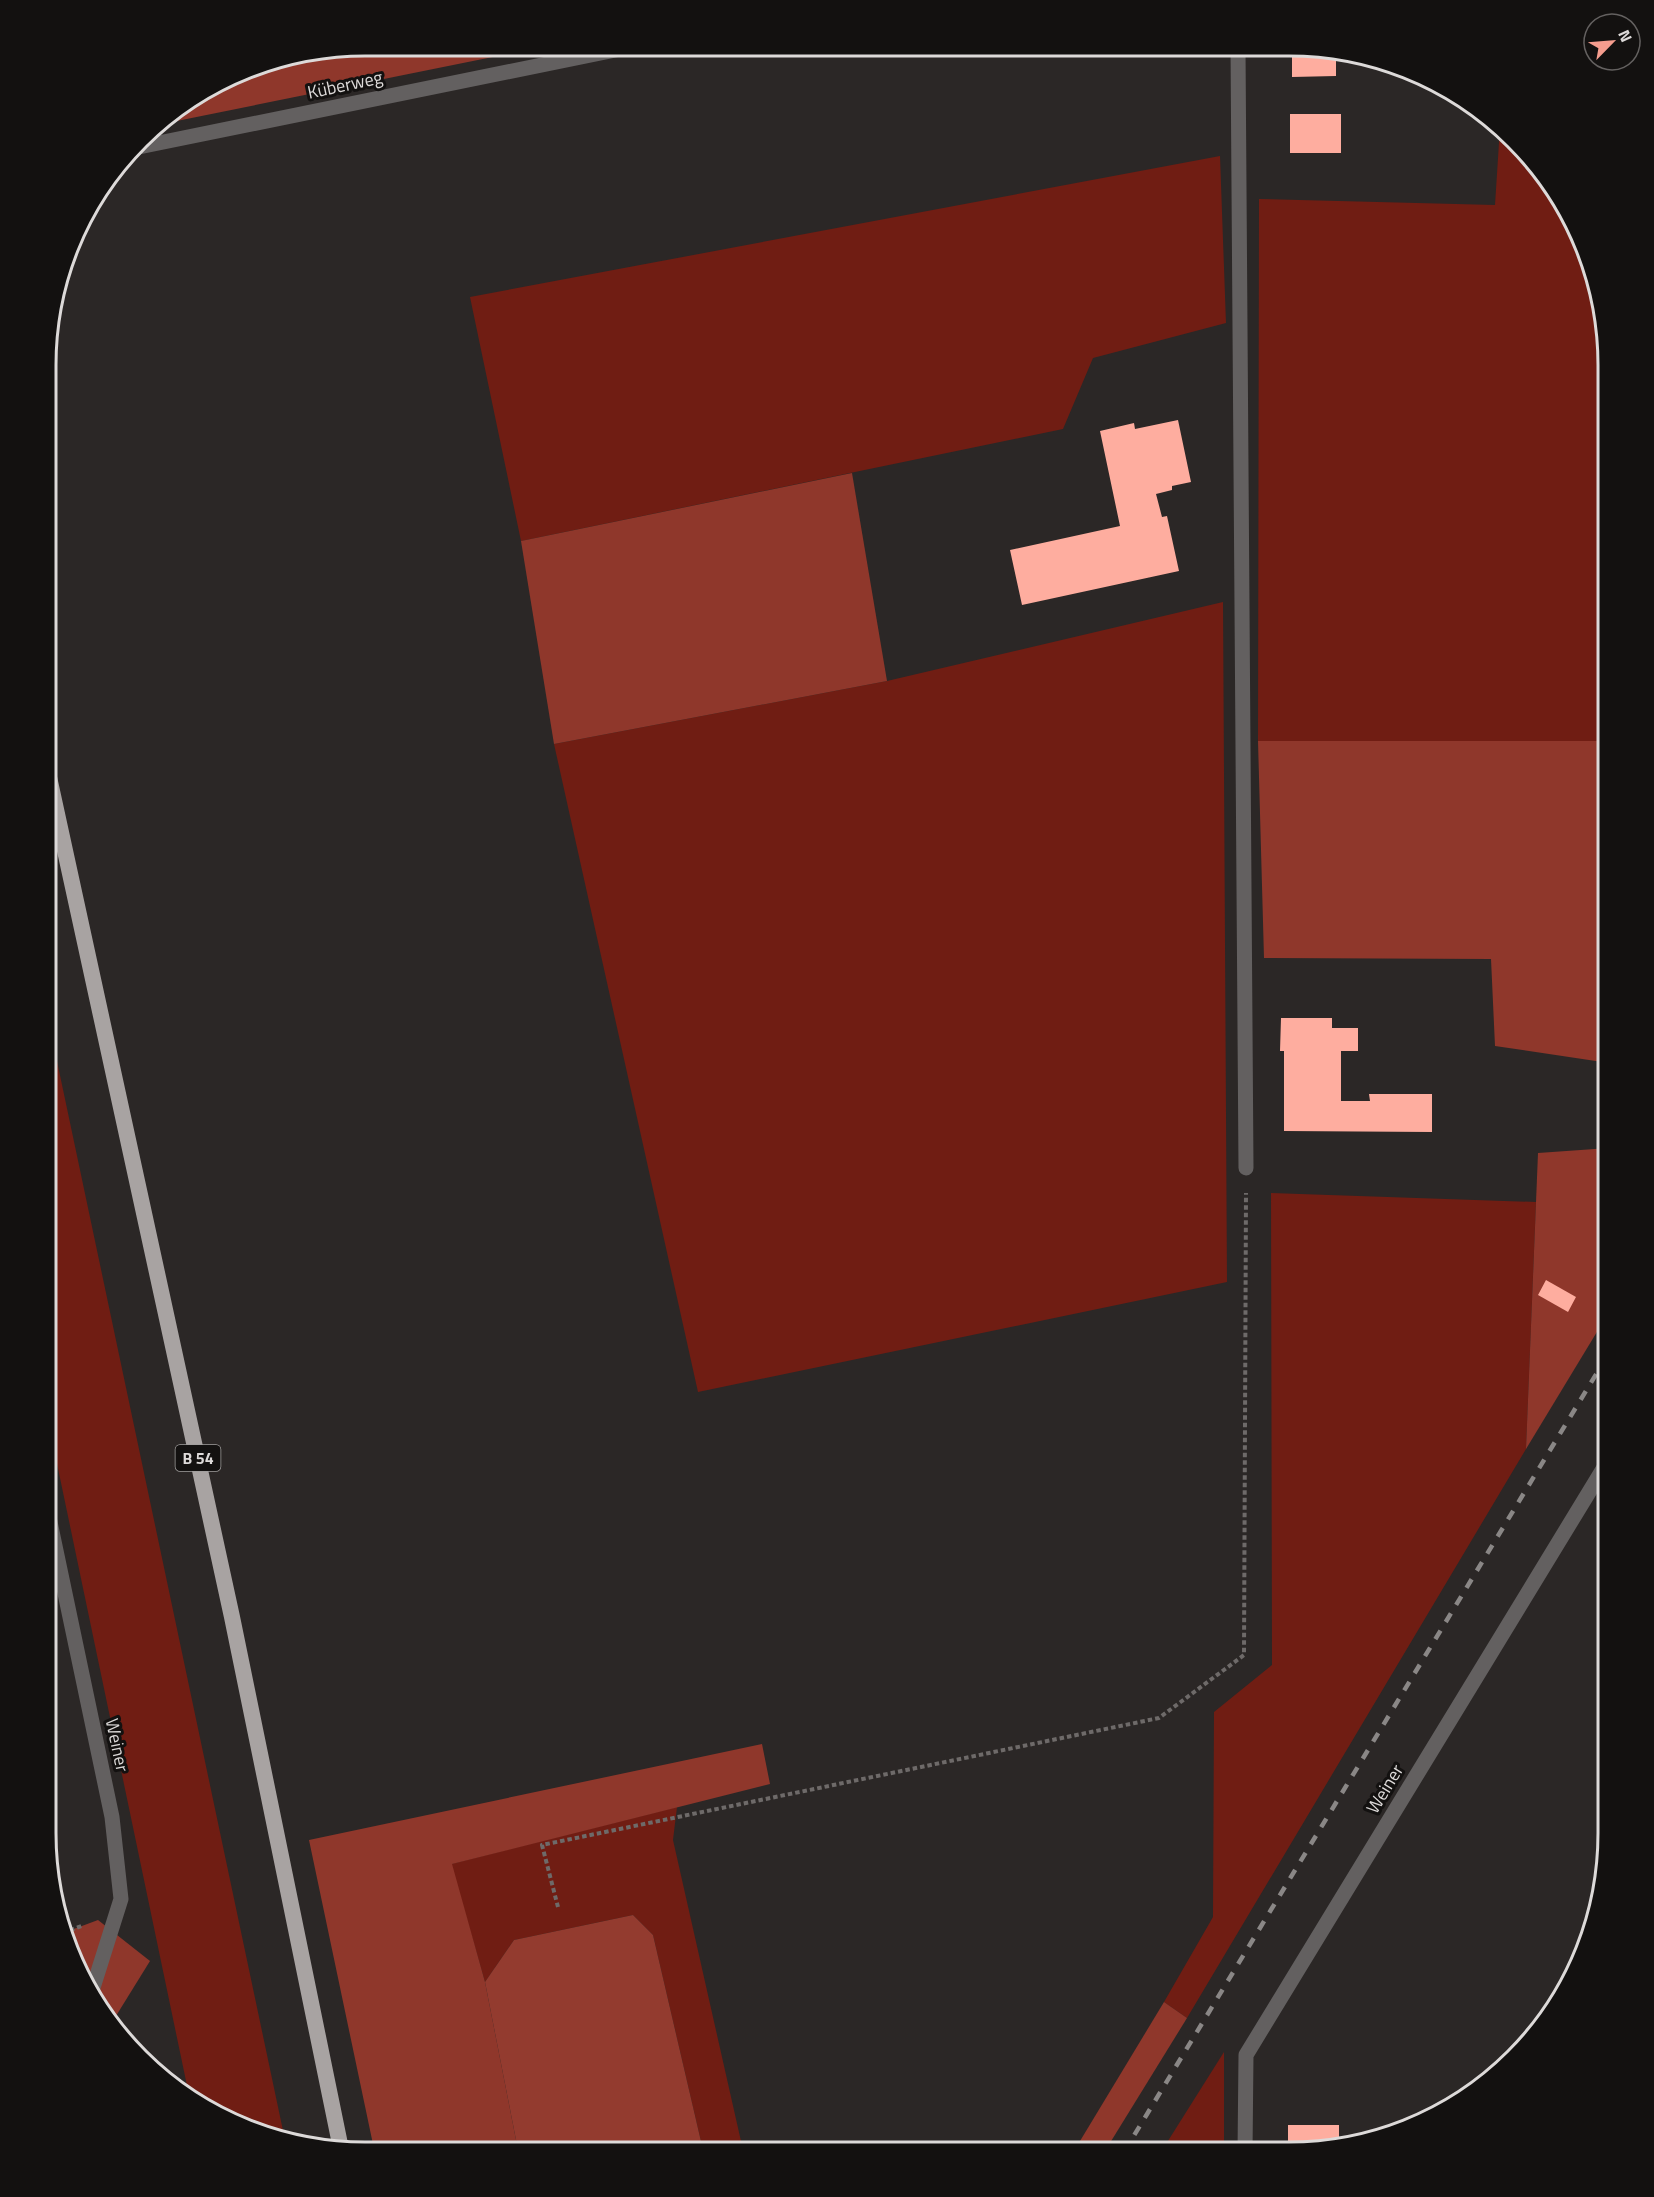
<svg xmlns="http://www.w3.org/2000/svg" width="1654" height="2197" font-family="'Titillium Web',sans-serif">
  <rect width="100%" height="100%" fill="#2b2726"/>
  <!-- green -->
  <g fill="#701d13">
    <path d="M1500 127 1530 154 1576 223 1598 282 1609 364V741H1258L1259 199 1495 205Z"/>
    <path d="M1220 156 1226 323 1093 358 1063 429 521 541 470 297Z"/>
    <path d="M1223 602 1227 1282 698 1392 554 744 887 681Z"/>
    <path d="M47 1013 50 1028 285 2140 261 2135 190 2100 46 1411Z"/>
    <path d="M1271 1193 1536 1202 1526 1449 1187 2018 1164 2002 1213 1917 1214 1712 1272 1665Z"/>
    <path d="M677 1807 673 1840 743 2150H703L653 1935 633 1915 514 1940 485 1982 451 1864Z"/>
    <path d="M1224 2052V2152H1161Z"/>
  </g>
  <!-- forest -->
  <g fill="#8f372b">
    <path d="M364 45 547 46 152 126 261 62Z"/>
    <path d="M852 473 887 681 554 744 521 541Z"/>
    <path d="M1258 741H1609V1063L1495 1046 1491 959 1264 958Z"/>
    <path d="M1609 1148V1312L1526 1449 1538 1153Z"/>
    <path d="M762 1744 770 1784 452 1864 485 1982 518 2150 374 2149 309 1840Z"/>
    <path d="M98 1920 150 1961 111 2024 78 1974 63 1933Z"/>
    <path d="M1164 2002 1187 2018 1105 2151H1074Z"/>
  </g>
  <!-- water -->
  <path fill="#933b2f" d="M633 1915 653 1935 703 2150H518L485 1982 514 1940Z"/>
  <!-- building -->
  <g fill="#fead9f">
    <path d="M1292 48 1336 49V76L1292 77Z"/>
    <rect x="1290" y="114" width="51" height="39"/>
    <path d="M1178 420 1191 482 1172 486V490L1156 494 1162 517 1167 516 1179 571 1022 605 1010 550 1120 526 1100 431 1134 423 1135 429Z"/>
    <path d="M1281 1018H1332V1028H1358V1051H1341V1101H1370L1369 1094H1432V1132L1284 1131V1051H1280Z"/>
    <path d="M1546 1280 1576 1297 1568 1312 1538 1295Z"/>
    <path d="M1288 2125H1339V2146L1288 2152Z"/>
  </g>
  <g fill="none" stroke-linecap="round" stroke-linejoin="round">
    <!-- path -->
    <g stroke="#6e6a69" stroke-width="4" stroke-dasharray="4.5 3" stroke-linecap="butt">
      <path d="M558 1907 542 1845 1159 1718 1244 1655 1246 1193"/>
      <path d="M63 1933 84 1925"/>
    </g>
    <!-- service -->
    <path stroke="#636060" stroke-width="15" d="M1238 48 1246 1168"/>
    <!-- minor -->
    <g stroke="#636060" stroke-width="15">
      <path d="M134 148 635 46"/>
      <path d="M46 1503 112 1817 121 1899 91 1994"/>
      <path d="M1245 2152 1246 2055 1608 1461"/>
    </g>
    <!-- trunk -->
    <path stroke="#a8a3a2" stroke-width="16" d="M47 768 232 1617 341 2149"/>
    <!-- rail -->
    <path stroke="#8a8786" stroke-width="4.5" stroke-dasharray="10 10" stroke-linecap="butt" d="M1124 2152 1609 1353"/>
  </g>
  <g text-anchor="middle" stroke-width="6" stroke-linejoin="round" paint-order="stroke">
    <!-- shield labels -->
    <rect fill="#131110" stroke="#a09e9d" stroke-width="1.5" x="175.5" y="1445" width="45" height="26" rx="4.5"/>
    <g font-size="16" font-weight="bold" fill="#dddad9">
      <text x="198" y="1464">B 54</text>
    </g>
    <!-- street labels -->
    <g font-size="18" fill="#dddad9" stroke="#131110">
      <text transform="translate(345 85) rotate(-12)" y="6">Küberweg</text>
      <text transform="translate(117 1745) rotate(78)" y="6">Weiner</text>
      <text transform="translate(1385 1789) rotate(-59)" y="6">Weiner</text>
    </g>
  </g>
  <!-- crop -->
  <path d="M0 0H1654V2197H0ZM365 56H1289A309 309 0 0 1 1598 365V1833A309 309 0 0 1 1289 2142H365A309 309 0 0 1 56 1833V365A309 309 0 0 1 365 56Z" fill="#131110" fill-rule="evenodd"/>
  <path fill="none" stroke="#dddad9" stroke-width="3" d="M365 56H1289A309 309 0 0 1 1598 365V1833A309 309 0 0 1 1289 2142H365A309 309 0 0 1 56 1833V365A309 309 0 0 1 365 56Z"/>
  <!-- north arrow -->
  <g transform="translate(1612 42) rotate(65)"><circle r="28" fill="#131110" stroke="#646160" stroke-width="1.5"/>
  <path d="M0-4.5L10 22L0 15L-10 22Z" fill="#f59d8e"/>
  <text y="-9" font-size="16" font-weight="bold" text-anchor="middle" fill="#dddad9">N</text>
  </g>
</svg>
